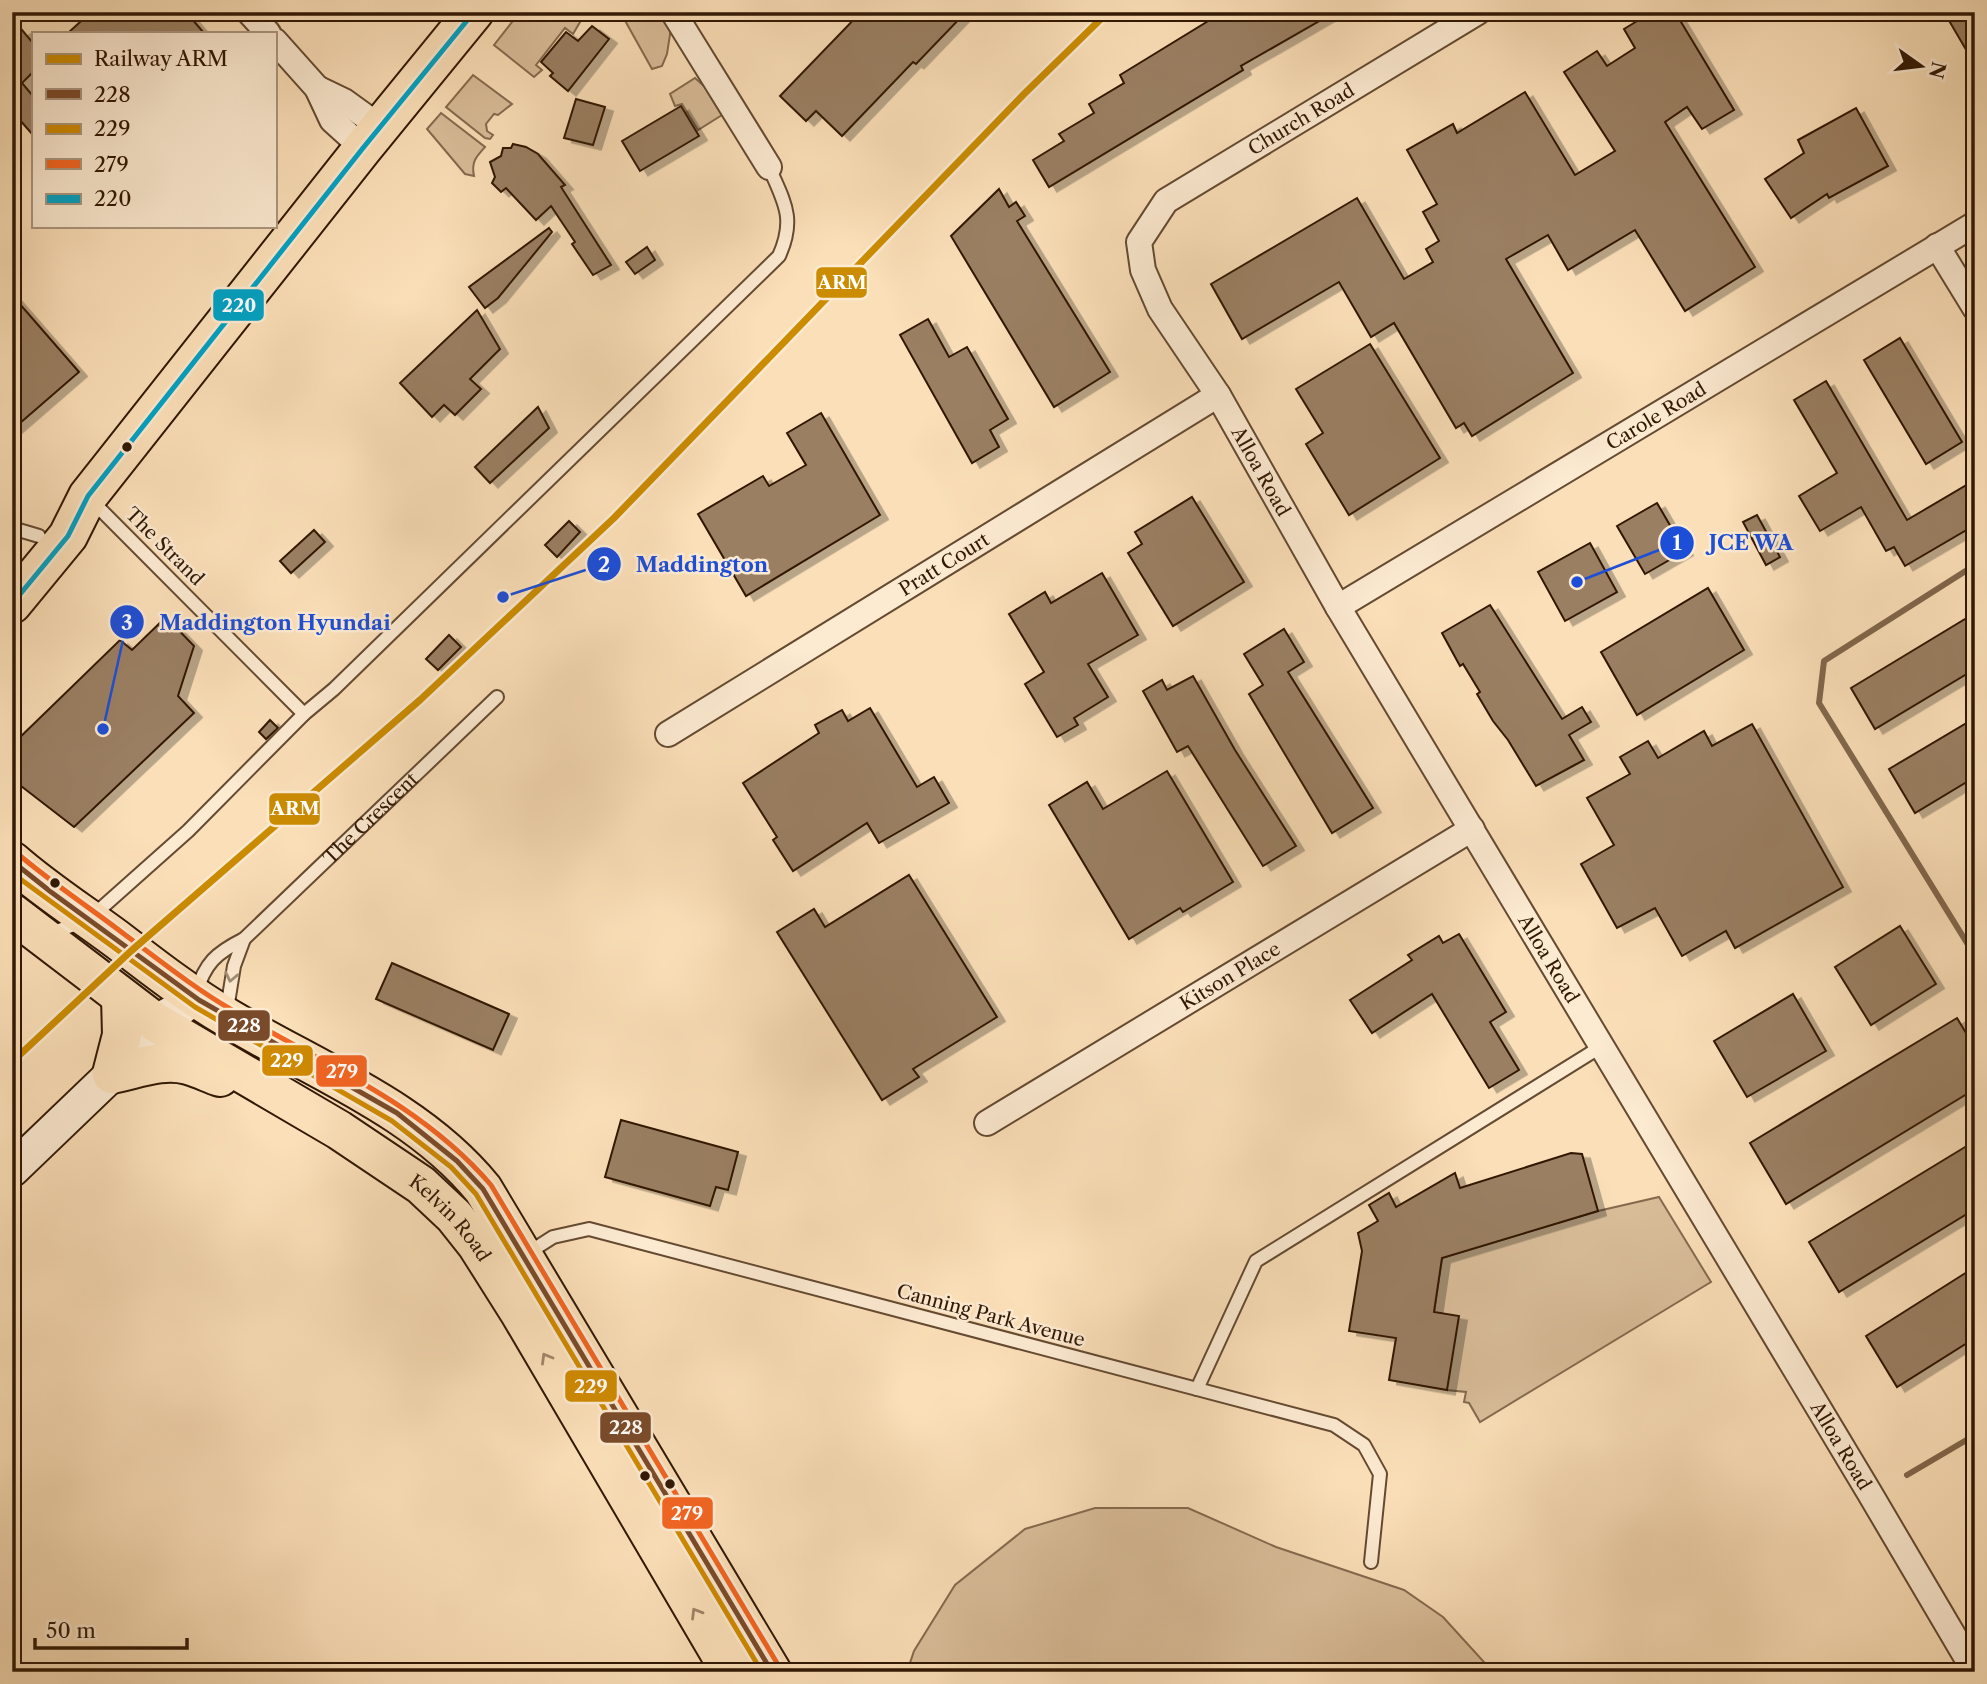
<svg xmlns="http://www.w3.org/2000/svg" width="1987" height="1684" font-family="'Libre Caslon Text',serif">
  <defs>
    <filter id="shadow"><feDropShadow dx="8" dy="4.5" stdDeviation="0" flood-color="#0004"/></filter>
  </defs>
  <rect width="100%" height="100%" fill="#fbdfb8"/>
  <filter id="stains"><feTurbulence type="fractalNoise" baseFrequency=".00286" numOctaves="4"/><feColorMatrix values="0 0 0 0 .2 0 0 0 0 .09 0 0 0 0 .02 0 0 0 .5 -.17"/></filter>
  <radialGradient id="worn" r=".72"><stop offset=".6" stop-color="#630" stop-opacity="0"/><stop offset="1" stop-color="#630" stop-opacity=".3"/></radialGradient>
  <!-- green -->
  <g fill="#d9bd99" stroke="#856a4e" stroke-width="2">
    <path d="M520 12H593L583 17 573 34 565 28 536 65 542 70 534 77 494 45Z"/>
    <path d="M613 12H662L671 28 667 54 662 66 652 69 623 17Z"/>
    <path d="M473 75 512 104 498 115 494 114 486 124 487 131 493 135 490 139 485 138 446 107Z"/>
    <path d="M695 78 705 87 722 115 698 130 682 104 675 106 670 94Z"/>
    <path d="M441 113 485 147C476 157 471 162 474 176L465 174 427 129Z"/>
    <path d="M1659 1197 1711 1282 1480 1422 1469 1403 1464 1402 1466 1392 1447 1390 1434 1312 1442 1258 1598 1211Z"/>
    <path d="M1095 1508H1188L1276 1547 1404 1590 1443 1617 1484 1662 1488 1672H907L914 1651 955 1585 1025 1529Z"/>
  </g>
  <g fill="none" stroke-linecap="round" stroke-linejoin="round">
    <!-- stream -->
    <g stroke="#81674b" stroke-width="6">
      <path d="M1975 565 1824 661 1819 703 1975 956"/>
      <path d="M1907 1475 1975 1435"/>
    </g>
  </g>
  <!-- building -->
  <g fill="#9a7f62" stroke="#311804" stroke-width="2" filter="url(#shadow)">
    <path d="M91 12H186L204 33H68Z"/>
    <path d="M861 12H966L916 64 913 62 842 136 816 111 806 121 780 96Z"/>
    <path d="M1223 12H1335L1241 66 1243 70 1049 187 1033 160 1064 141 1059 134 1094 113 1089 104 1124 83 1120 75Z"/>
    <path d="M1652 12H1675L1734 110 1702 129 1687 107 1665 122 1755 267 1685 311 1635 230 1568 270 1548 235 1506 259 1573 373 1472 436 1464 423 1456 428 1394 323 1371 337 1339 282 1242 339 1211 284 1357 198 1404 279 1433 262 1426 249 1439 241 1423 212 1437 204 1407 150 1453 124 1457 133 1525 92 1575 175 1615 151 1564 72 1597 51 1607 66 1635 48 1624 29Z"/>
    <path d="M1944 12H1975V65Z"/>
    <path d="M592 26 609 39 568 91 550 76 553 73 541 62 566 32 578 41Z"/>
    <path d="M22 30 33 43V72L22 83 33 96V135L12 111V39Z"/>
    <path d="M576 99 605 107 593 145 564 138Z"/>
    <path d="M681 106 699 136 640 171 622 141Z"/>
    <path d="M1856 108 1888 166 1829 198 1827 194 1791 218 1765 179 1804 153 1798 140Z"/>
    <path d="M513 144 526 147 538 154 565 185 561 187 611 265 593 275 572 244 575 242 551 206 536 220 506 188 501 192 492 183 495 177 490 162 501 156 503 148H511Z"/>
    <path d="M999 189 1009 207 1016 202 1025 216 1017 221 1110 372 1054 407 951 236Z"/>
    <path d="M549 228 552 232 498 298 485 308 469 287Z"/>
    <path d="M647 247 655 260 635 274 626 262Z"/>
    <path d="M12 295 79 372 12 430Z"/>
    <path d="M477 310 500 349 470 379 481 389 455 415 444 405 432 417 400 383Z"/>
    <path d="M928 319 949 357 967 347 1008 419 990 430 999 447 972 463 900 335Z"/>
    <path d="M1900 338 1962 442 1926 464 1864 360Z"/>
    <path d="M1370 344 1440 458 1349 515 1306 444 1323 433 1296 389Z"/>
    <path d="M1826 381 1907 520 1975 480V525L1905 566 1894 547 1886 551 1861 507 1820 531 1799 496 1837 473 1794 400Z"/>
    <path d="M538 407 549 428 490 483 475 467Z"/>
    <path d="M821 413 880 515 746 596 698 514 763 476 769 486 806 465 787 433Z"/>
    <path d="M1192 497 1244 582 1173 626 1128 553 1142 544 1135 532Z"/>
    <path d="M1657 503 1685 551 1645 574 1617 526Z"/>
    <path d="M1757 515 1780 557 1766 565 1743 522Z"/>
    <path d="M569 521 580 532 557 557 545 545Z"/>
    <path d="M314 530 325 542 291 573 280 561Z"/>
    <path d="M1590 543 1617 592 1565 621 1538 572Z"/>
    <path d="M1102 573 1138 635 1088 664 1108 697 1074 718 1078 725 1057 737 1025 684 1044 672 1009 614 1045 592 1051 603Z"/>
    <path d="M1708 588 1744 650 1637 715 1601 652Z"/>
    <path d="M1490 605 1562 719 1582 707 1591 722 1569 735 1584 760 1536 786 1508 740 1493 721 1477 694 1480 692 1463 664 1460 666 1442 633Z"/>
    <path d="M1975 613V669L1875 729 1851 688Z"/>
    <path d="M166 617 194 646 178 696 194 713 74 827 12 779V745L120 640 132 650Z"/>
    <path d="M1284 629 1304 662 1288 672 1373 808 1332 833 1249 694 1263 685 1244 654Z"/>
    <path d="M449 635 461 647 438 670 426 659Z"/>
    <path d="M1193 676 1235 750 1296 846 1263 866 1188 746 1177 752 1143 691 1162 680 1167 690Z"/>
    <path d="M870 708 917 787 934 777 949 803 879 843 867 823 793 871 773 840 777 837 743 783 819 733 815 725 842 710 848 721Z"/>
    <path d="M1975 718V777L1915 813 1889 769Z"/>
    <path d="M270 720 278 728 266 739 259 732Z"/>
    <path d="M1752 724 1843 887 1735 948 1726 931 1682 956 1655 908 1617 928 1581 864 1614 845 1587 798 1630 774 1620 757 1648 741 1658 758 1704 731 1712 746Z"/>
    <path d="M1167 771 1233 882 1183 912 1180 908 1129 939 1049 805 1087 782 1103 809Z"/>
    <path d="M909 875 997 1017 913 1069 919 1077 882 1100 777 932 814 909 825 927Z"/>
    <path d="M1900 926 1936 984 1871 1025 1835 967Z"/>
    <path d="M1459 934 1506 1012 1490 1022 1519 1070 1489 1088 1432 994 1372 1033 1350 1000 1412 960 1408 955 1439 936 1443 943Z"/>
    <path d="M392 963 509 1014 493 1050 376 999Z"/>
    <path d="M1793 994 1826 1051 1747 1097 1714 1041Z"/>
    <path d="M1957 1018 1975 1048V1089L1786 1204 1750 1143Z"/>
    <path d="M621 1120 738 1152 728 1190 716 1187 710 1206 605 1177Z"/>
    <path d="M1975 1141V1209L1839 1292 1809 1242Z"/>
    <path d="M1571 1153 1582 1154 1598 1211 1442 1258 1434 1312 1459 1316 1447 1390 1389 1380 1396 1338 1349 1331 1362 1251 1358 1233 1378 1221 1369 1205 1389 1193 1396 1207 1455 1173 1460 1188Z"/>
    <path d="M1975 1267V1338L1897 1387 1866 1336Z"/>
  </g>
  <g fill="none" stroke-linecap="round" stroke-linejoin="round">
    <!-- lane casing -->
    <g stroke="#644a31" stroke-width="16">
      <g id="lane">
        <path d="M90 499 304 714"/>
        <path d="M12 528 39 536"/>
        <path d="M51 933 88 920 188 831 304 714 334 689 779 256C796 218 784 202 769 167"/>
        <path id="s1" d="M196 993C205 963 216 953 244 939L497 697"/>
        <path d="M227 1009 234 966 244 939"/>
        <path d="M528 1253 553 1237 589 1229 1334 1425 1364 1445 1380 1474 1371 1562"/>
        <path d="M1197 1389 1256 1261 1602 1046"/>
      </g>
    </g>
    <!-- street casing -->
    <g stroke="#644a31" stroke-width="28">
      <g id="street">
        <path d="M249 12 268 33"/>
        <path d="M673 12 769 167"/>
        <path id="s2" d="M1478 12 1166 201 1139 242 1143 270 1160 309 1218 395 1338 607 1869 1492 1975 1672"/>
        <path d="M275 41 317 88 332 120 363 148"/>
        <path d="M317 88 344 101 380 127"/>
        <path d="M1937 246 1975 308"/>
        <path id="s3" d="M1338 607 1975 224"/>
        <path id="s4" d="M668 734 1218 395"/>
        <path id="s5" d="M987 1123 1472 829"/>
      </g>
    </g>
    <!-- secondary casing -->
    <g stroke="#311804" stroke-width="37">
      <path id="secondary" d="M12 1170 112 1074 139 1039 155 1022 181 1008 195 997"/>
    </g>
    <!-- primary casing -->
    <g stroke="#311804" stroke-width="42">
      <g id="primary">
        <path d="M12 861C46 891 83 914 119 941 154 968 189 995 228 1018 315 1070 418 1109 483 1189L772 1672"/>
        <path id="s6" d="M12 913 155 1022 339 1130 421 1185 454 1216 477 1245 520 1313 731 1672"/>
        <path d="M121 997 122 1035 112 1074C137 1069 163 1058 188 1065 199 1068 209 1073 220 1077"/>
      </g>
    </g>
    <!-- highway casing -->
    <g stroke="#311804" stroke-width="42">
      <path id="highway" d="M12 604 68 536 88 496 363 148 474 12"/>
    </g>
    <!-- lane -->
    <use href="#lane" stroke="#fcead1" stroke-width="12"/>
    <!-- street -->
    <use href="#street" stroke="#fcead1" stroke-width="24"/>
    <!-- secondary -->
    <use href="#secondary" stroke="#fcead1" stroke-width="33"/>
    <!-- primary -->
    <use href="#primary" stroke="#fbdfb8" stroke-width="38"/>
    <!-- highway -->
    <use href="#highway" stroke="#fbdfb8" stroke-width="38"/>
    <!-- bus-1 casing -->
    <g stroke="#fcead1" stroke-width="10">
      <path id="bus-1" d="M12 861 51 892 199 1000 397 1113 457 1161 483 1189 772 1672"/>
    </g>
    <!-- bus-2 casing -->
    <g stroke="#fcead1" stroke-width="10">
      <path id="bus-2" d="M12 873 195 1007 392 1121 451 1167 476 1194 762 1672"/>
    </g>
    <!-- bus-3 casing -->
    <g stroke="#fcead1" stroke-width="10">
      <path id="bus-3" d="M18 854C52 883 89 907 124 934 159 960 194 988 232 1010 323 1064 421 1103 491 1185L780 1668"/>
    </g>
    <!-- bus-4 casing -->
    <g stroke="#fcead1" stroke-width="10">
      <path id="bus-4" d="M12 604 68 536 88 496 363 148 474 12"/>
    </g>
    <!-- bus-1 -->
    <use href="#bus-1" stroke="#7a4b2a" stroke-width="5"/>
    <!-- bus-2 -->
    <use href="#bus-2" stroke="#cf8a01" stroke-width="5"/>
    <!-- bus-3 -->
    <use href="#bus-3" stroke="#f26522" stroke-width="5"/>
    <!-- bus-4 -->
    <use href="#bus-4" stroke="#02a2c4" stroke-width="5"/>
    <!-- rail-1 casing -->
    <g stroke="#fcead1" stroke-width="12">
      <path id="rail-1" d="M12 1062 131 951 420 700 614 518 1024 94 1108 12"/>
    </g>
    <!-- rail-1 -->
    <use href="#rail-1" stroke="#cb8c01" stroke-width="7"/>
  </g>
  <!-- one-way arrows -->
  <defs><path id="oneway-chevron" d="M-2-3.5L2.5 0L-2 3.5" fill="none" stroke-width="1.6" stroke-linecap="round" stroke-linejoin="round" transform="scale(1.75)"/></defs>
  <use stroke="#a18c75" href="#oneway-chevron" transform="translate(231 977) rotate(102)"/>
  <g stroke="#a08567">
    <use href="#oneway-chevron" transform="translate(546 1358) rotate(-120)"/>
    <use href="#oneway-chevron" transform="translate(696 1613) rotate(-121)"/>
  </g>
  <!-- markers -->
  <g fill="#311804" stroke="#fcead1" stroke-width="2.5">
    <circle cx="127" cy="447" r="6"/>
    <circle cx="55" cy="883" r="6"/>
    <circle cx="645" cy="1476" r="6"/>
    <circle cx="670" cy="1484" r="6"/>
  </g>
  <g text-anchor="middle" stroke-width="5" stroke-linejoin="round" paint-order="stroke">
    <!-- street labels -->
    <g font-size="19" fill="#311804" stroke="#fcead1">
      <text transform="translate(1301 119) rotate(-31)" y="7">Church Road</text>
      <text dy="7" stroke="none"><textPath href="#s3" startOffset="371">Carole Road</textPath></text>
      <text dy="7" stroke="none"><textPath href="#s2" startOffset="676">Alloa Road</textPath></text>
      <text transform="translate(165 546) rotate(45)" y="7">The Strand</text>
      <text dy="7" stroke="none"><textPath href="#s4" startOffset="324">Pratt Court</textPath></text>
      <text dy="7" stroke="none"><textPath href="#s1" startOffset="250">The Crescent</textPath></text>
      <text dy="7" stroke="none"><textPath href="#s2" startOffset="1242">Alloa Road</textPath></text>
      <text dy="7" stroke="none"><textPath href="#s5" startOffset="284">Kitson Place</textPath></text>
      <text dy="7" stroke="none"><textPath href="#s6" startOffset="536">Kelvin Road</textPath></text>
      <text transform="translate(991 1315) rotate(15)" y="7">Canning Park Avenue</text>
      <text dy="7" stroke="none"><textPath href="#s2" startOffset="1810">Alloa Road</textPath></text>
    </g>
  </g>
  <!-- callouts -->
  <path fill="none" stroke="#1d4ed8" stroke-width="2.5" d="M1577 582L1677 543M503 597L604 564M103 729L127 622"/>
  <g fill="#1d4ed8" stroke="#fcead1" stroke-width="2.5">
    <circle cx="1577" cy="582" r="7"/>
    <circle cx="503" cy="597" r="7"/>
    <circle cx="103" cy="729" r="7"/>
    <circle cx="1677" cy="543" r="18"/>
    <circle cx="604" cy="564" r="18"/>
    <circle cx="127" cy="622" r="18"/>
  </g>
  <g font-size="21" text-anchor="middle" font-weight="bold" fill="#fff">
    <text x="1677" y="550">1</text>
    <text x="604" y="572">2</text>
    <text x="127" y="630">3</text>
  </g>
  <g font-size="21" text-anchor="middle" font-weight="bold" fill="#1d4ed8" stroke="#fcead1" stroke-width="5" stroke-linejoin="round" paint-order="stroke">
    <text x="1751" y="550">JCE WA</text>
    <text x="702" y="572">Maddington</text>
    <text x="275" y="630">Maddington Hyundai</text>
  </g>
  <g stroke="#fcead1" stroke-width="2.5">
    <rect x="815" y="266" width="53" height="33" rx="7" fill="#cb8c01"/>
    <rect x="212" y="288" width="53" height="34" rx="7" fill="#02a2c4"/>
    <rect x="268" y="792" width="53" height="34" rx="7" fill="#cb8c01"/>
    <rect x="217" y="1009" width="54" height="33" rx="7" fill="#7a4b2a"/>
    <rect x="261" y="1044" width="53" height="33" rx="7" fill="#cf8a01"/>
    <rect x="315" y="1054" width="53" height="34" rx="7" fill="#f26522"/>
    <rect x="564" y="1369" width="54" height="34" rx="7" fill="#cf8a01"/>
    <rect x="599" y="1411" width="53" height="33" rx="7" fill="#7a4b2a"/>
    <rect x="661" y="1496" width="53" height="34" rx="7" fill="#f26522"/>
  </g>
  <g font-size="19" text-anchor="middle" font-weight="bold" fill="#fff">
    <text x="842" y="289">ARM</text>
    <text x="239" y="312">220</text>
    <text x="295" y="815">ARM</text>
    <text x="244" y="1032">228</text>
    <text x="287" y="1067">229</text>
    <text x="342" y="1078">279</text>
    <text x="591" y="1393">229</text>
    <text x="626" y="1434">228</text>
    <text x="687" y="1520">279</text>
  </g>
  <!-- margin -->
  <rect width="1987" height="1684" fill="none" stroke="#fbdfb8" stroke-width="42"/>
  <rect x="14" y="14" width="1959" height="1656" fill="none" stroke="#311804" stroke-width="3.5"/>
  <rect x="21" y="21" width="1945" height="1642" fill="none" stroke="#311804" stroke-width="2"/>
  <!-- legend -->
  <rect x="32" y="32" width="245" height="196" fill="#fcead1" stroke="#ab967f" stroke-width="2"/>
  <rect x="46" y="54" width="35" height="10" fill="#cb8c01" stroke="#ab967f" stroke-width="2"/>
  <text x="94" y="66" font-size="21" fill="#311804">Railway ARM</text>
  <rect x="46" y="89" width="35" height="10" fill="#7a4b2a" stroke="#ab967f" stroke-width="2"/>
  <text x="94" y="102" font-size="21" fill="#311804">228</text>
  <rect x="46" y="124" width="35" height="10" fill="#cf8a01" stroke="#ab967f" stroke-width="2"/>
  <text x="94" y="136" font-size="21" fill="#311804">229</text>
  <rect x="46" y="159" width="35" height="10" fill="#f26522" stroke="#ab967f" stroke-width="2"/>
  <text x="94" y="172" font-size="21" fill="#311804">279</text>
  <rect x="46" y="194" width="35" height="10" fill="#02a2c4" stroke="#ab967f" stroke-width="2"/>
  <text x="94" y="206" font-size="21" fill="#311804">220</text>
  <!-- north arrow -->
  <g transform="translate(1921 66) rotate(104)" stroke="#fcead1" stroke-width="5" paint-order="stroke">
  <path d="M0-5L12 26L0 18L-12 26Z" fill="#311804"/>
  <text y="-10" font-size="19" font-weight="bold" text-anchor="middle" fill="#311804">N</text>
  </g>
  <!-- scale -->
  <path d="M35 1638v10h152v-10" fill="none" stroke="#311804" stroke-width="3.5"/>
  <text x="46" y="1638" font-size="21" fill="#311804" stroke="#fcead1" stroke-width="5" paint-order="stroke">50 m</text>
  <rect width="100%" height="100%" filter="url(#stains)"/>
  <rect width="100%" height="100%" fill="url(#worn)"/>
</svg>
